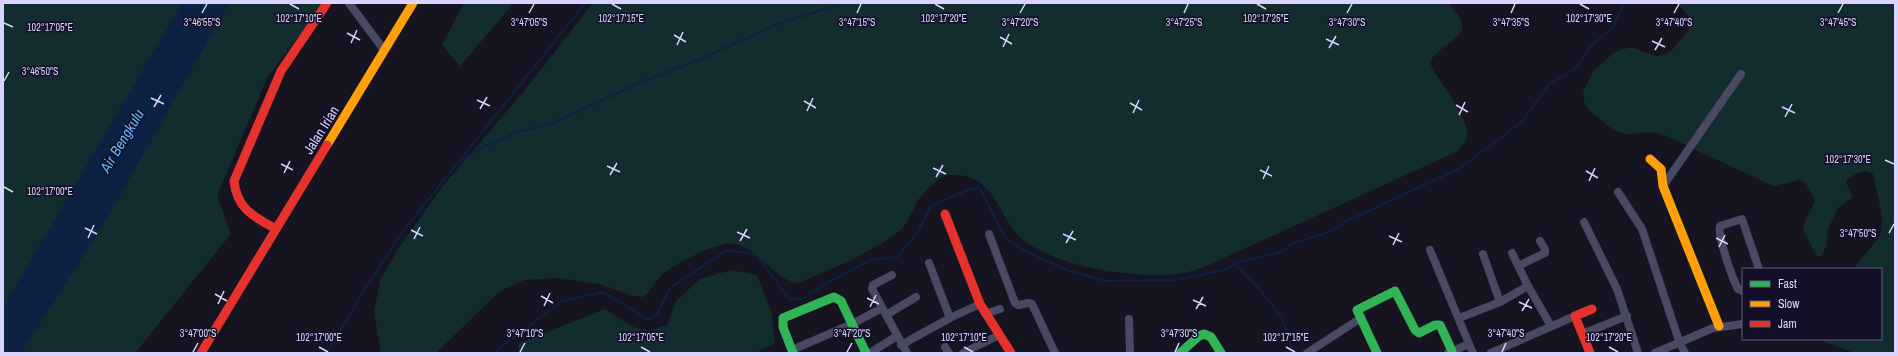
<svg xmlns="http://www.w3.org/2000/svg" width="1898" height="356" font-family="'Archivo Narrow',sans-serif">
  <rect width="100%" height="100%" fill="#161421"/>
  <!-- green -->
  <g fill="#132c2d">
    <path d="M3 3H324L267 78 217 196 231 234 135 353H3Z"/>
    <path d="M465 3H514L460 66 442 45C446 38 461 6 465 3Z"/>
    <path d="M593 3H1448L1461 19 1463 28C1456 43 1438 47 1430 62L1432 68C1441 83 1470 119 1467 137 1466 143 1460 148 1456 152L1202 268C1194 270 1186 273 1178 274 1136 279 1047 267 1017 234 998 212 993 177 958 175 954 175 949 174 946 176 936 179 925 191 919 199 913 207 911 218 904 226 886 247 825 272 798 283 779 280 770 265 755 254 747 248 738 242 727 244 709 246 677 263 663 274 655 281 652 291 643 297L633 296 599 284 559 278 524 280 500 291 436 353H381L374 313 380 280 398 249 442 187 524 91Z"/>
    <path d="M1677 3H1895V353H1855L1817 339H1881V269H1853C1859 260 1876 243 1880 235 1886 221 1876 189 1873 174 1866 167 1855 175 1847 179L1846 182 1852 195 1851 198C1846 203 1841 204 1837 210 1834 216 1830 224 1828 231 1826 241 1828 250 1819 257L1816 255 1803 230C1804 218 1812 211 1815 200L1805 182 1800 180 1773 186 1664 135C1645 129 1643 135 1627 134 1612 133 1596 115 1585 106L1583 92 1594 70 1615 52 1631 47 1655 56 1665 55 1672 50 1688 31 1690 17Z"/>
    <path d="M731 270 757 275 772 314 775 343 756 353H519V343L605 309 633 327 649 331 667 325 676 301 700 279Z"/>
  </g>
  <!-- water -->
  <path fill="#0d2144" d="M182 3H229L106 220 21 353H3V308Z"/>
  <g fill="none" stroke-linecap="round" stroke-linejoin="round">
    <!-- stream -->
    <g stroke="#0d2144" stroke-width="2">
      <path d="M460 162 477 150 515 133 553 123 630 87 703 58 778 24 844 3"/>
      <path d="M1234 263 1260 290 1282 317 1294 353"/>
      <path d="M327 353 366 287 404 230 585 3"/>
      <path d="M494 353 562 301 603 292 649 320 658 313 670 288 727 250 757 255 789 299H802L825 284 871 260 897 257 917 233 931 206 968 190 979 187 1005 237 1021 249 1067 270 1105 281 1175 280 1228 269 1234 263 1278 253 1294 243 1330 232 1345 222 1460 168 1510 131 1523 120 1549 84 1575 69 1592 45 1613 27 1624 3"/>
    </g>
    <!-- street -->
    <g stroke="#4a4962" stroke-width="8">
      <path d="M349 3 384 50"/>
      <path d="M1663 186 1741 74"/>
      <path d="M1618 192 1642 229 1679 341 1685 353"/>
      <path d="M1584 222 1617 289 1638 353"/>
      <path d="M989 234 1015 303 1018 305 1029 303 1032 304 1055 353"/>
      <path d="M1430 250 1469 344 1448 353"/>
      <path d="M1483 254 1500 302"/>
      <path d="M929 263 950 318 980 304"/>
      <path d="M1518 266 1545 253V249L1540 241"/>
      <path d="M892 275 873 285 872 289 907 353"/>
      <path d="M1528 286 1551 326"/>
      <path d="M1743 291 1738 289C1733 280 1717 235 1720 226L1742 219 1759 269"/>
      <path d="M985 314 1000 309"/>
      <path d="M886 315 916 297"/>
      <path d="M1459 318 1500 302 1528 286 1512 253"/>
      <path d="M1129 319 1130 353"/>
      <path d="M1582 334 1627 316"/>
      <path d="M1469 344 1473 353"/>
      <path d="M901 345 950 318"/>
      <path d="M945 347 949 353"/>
      <path d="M792 350 852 324 882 308"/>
      <path d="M870 353 897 336"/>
      <path d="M963 353 999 335"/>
      <path d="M1307 353 1361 318"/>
      <path d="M1491 353 1575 316"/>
      <path d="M1655 353 1713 328 1743 324"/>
    </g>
    <!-- fast -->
    <g stroke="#30b455" stroke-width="9">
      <path d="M793 353 783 327V318L834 297 841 301 866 353"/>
      <path d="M1180 353 1199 336 1204 334 1211 337 1221 353"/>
      <path d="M1377 353 1357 310 1395 291 1415 330 1419 333 1435 325H1440L1452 351"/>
    </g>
    <!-- slow -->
    <g stroke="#ff9f0a" stroke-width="9">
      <path d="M327 145 413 3"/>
      <path d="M1650 159 1661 169 1663 186 1719 326"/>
    </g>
    <!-- jam -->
    <g stroke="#e5322d" stroke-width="9">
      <path d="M945 214 980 304 1011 353"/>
      <path d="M276 229C253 216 237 209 234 181L281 71 327 3"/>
      <path d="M201 353 327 145"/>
      <path d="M1590 353 1575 316 1592 309"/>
    </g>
  </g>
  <!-- ticks -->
  <path fill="none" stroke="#d9d4ff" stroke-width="1.5" d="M290 4 299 9M612 4 621 9M935 4 944 9M1257 4 1266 9M1580 4 1589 9M202 13 207 4M529 13 534 4M857 13 861 4M1020 13 1025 4M1184 13 1188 4M1347 13 1352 4M1511 13 1515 4M1674 13 1679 4M1838 13 1843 4M4 23 13 27M347 33 360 40M674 35 686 42M1000 37 1012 44M1326 39 1339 45M1652 41 1665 47M351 43 357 30M677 45 683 32M1003 47 1009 34M1329 48 1336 36M1655 50 1662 38M4 81 9 72M151 98 164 104M477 100 490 106M804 101 816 108M1130 103 1142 110M1456 105 1468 112M154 107 161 95M1782 107 1795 113M480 109 487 97M807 111 813 98M1133 113 1139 100M1459 115 1465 102M1785 117 1792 104M1885 160 1894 164M281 164 293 170M607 166 620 172M933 168 946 174M1260 170 1272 176M1586 171 1598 178M284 173 290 161M610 175 617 163M936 177 943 165M1263 179 1269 166M1589 181 1595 168M4 187 13 192M85 228 97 234M411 230 423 236M737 232 750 238M1889 233 1894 224M1063 234 1076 240M1389 236 1402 242M88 238 94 225M1716 238 1728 244M414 239 420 227M740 241 747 229M1066 243 1073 231M1393 245 1399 233M1719 247 1725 235M215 294 227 301M541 296 553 303M867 298 879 304M1193 300 1206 306M1519 302 1532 308M218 304 224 291M544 306 550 293M870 307 876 295M1196 309 1203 297M1522 311 1529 299M319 347 328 352M641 347 650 352M964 347 973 352M1286 347 1295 352M1609 347 1618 352M193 352 198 343M520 352 525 343M847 352 852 343M1175 352 1179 343M1502 352 1506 343"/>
  <g text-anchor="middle" stroke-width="3" stroke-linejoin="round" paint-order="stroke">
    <!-- street labels -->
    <g font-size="14" fill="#d9d4ff" stroke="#130f26">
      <text transform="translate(321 130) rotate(-58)" y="5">Jalan Irian</text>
    </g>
    <!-- water labels -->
    <g font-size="15" font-style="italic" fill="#62b6ff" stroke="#130f26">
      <text transform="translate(122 141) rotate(-59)" y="5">Air Bengkulu</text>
    </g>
  </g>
  <g font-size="10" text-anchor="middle" fill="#d9d4ff" stroke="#130f26" stroke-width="3" stroke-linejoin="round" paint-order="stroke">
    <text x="299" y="22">102°17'10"E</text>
    <text x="621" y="22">102°17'15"E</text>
    <text x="944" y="22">102°17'20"E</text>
    <text x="1266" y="22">102°17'25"E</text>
    <text x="1589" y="22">102°17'30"E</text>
    <text x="202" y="26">3°46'55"S</text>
    <text x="529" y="26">3°47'05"S</text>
    <text x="857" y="26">3°47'15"S</text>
    <text x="1020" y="26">3°47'20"S</text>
    <text x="1184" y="26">3°47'25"S</text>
    <text x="1347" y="26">3°47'30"S</text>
    <text x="1511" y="26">3°47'35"S</text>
    <text x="1674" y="26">3°47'40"S</text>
    <text x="1838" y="26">3°47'45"S</text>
    <text x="50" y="31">102°17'05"E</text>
    <text x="40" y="75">3°46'50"S</text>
    <text x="1848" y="163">102°17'30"E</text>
    <text x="50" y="195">102°17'00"E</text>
    <text x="1858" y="237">3°47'50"S</text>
    <text x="198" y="337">3°47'00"S</text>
    <text x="525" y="337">3°47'10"S</text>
    <text x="852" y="337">3°47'20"S</text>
    <text x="1179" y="337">3°47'30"S</text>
    <text x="1506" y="337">3°47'40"S</text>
    <text x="319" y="341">102°17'00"E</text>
    <text x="641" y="341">102°17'05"E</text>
    <text x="964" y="341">102°17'10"E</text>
    <text x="1286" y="341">102°17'15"E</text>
    <text x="1609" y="341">102°17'20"E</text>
  </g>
  <!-- border -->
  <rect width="1898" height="356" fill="none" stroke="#d9d4ff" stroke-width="8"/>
  <!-- legend -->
  <rect x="1742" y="268" width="140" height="72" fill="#130f26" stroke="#625e7d"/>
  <rect x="1750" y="281" width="20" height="6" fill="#30b455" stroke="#625e7d"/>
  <text x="1778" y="288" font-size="12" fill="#d9d4ff">Fast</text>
  <rect x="1750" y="301" width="20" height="6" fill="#ff9f0a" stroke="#625e7d"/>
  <text x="1778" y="308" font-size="12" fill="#d9d4ff">Slow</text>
  <rect x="1750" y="321" width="20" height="6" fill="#e5322d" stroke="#625e7d"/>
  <text x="1778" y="328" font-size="12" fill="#d9d4ff">Jam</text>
</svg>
